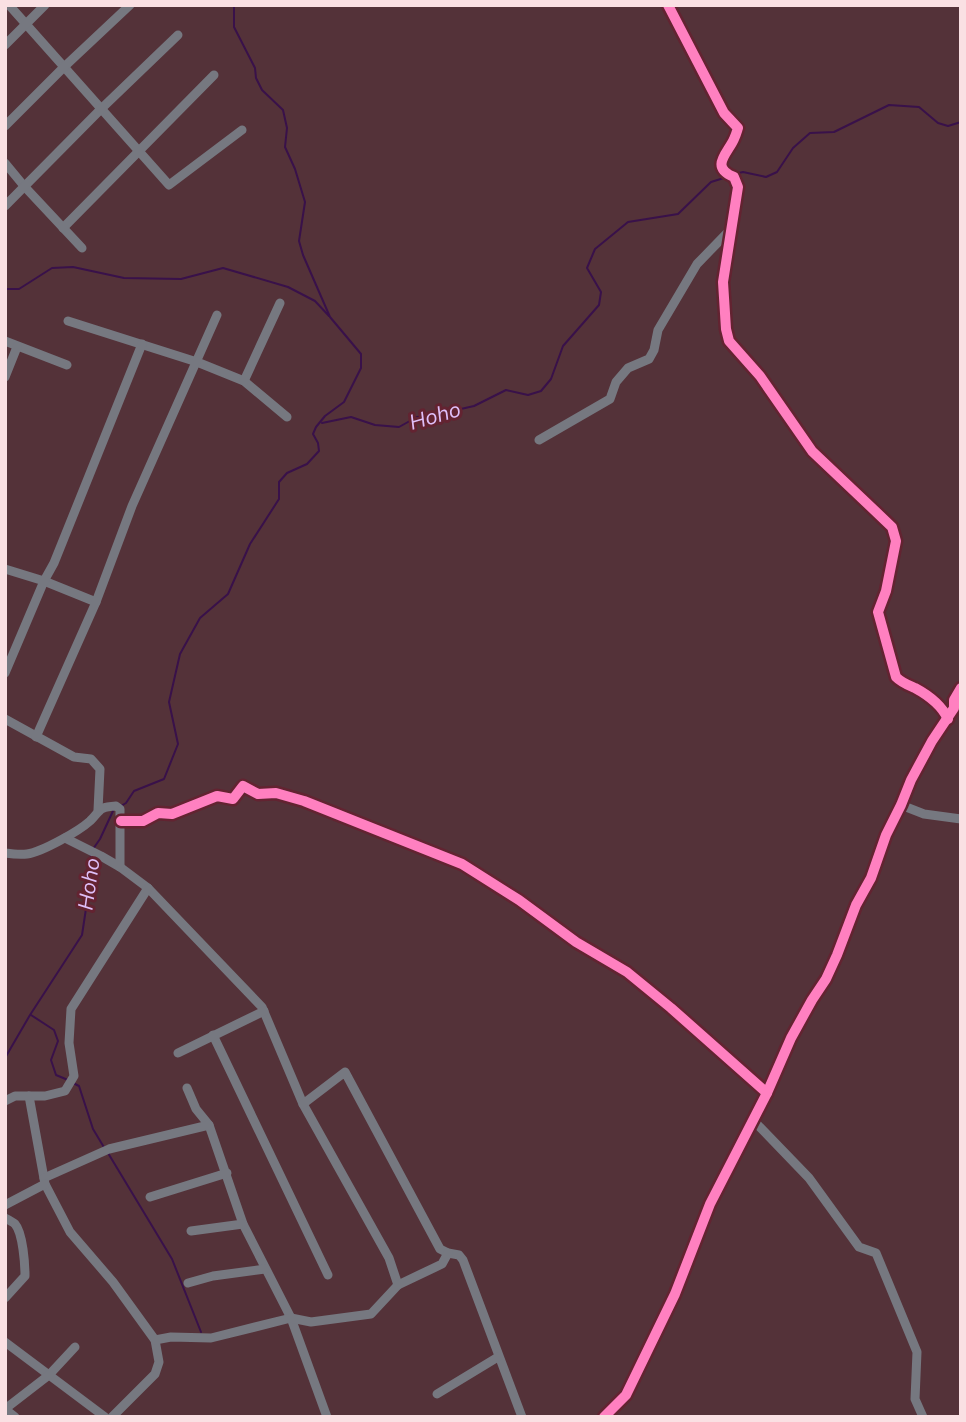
<svg xmlns="http://www.w3.org/2000/svg" width="966" height="1422" font-family="Mulish,sans-serif">
  <rect width="100%" height="100%" fill="#543239"/>
  <g fill="none" stroke-linecap="round" stroke-linejoin="round">
    <!-- stream -->
    <g stroke="#39114a" stroke-width="2">
      <path d="M735 174 743 172 766 177 777 172 793 148 810 133 834 132 889 105 919 107 938 123 948 126 961 122"/>
      <path d="M5 289H19L52 268 73 267 124 278 181 279 223 268 288 287 315 301 329 316"/>
      <path d="M322 423 351 417 375 425 399 427 417 417 430 416 474 406 506 390 528 395 541 391 551 379 563 346 599 305 601 292 587 268 595 249 628 222 678 214 711 182 727 177"/>
      <path d="M121 806 126 803 134 791 164 779 178 744 169 702 180 654 200 618 228 594 250 544 279 499V482L287 473 307 464 319 451 318 443 313 434 316 427 325 416 344 402 361 368V354L330 317 303 255 299 241 305 202 295 169 285 147 287 128 283 110 262 90 256 78 255 68 234 27V5"/>
      <path d="M93 849 100 839 113 811"/>
      <path d="M31 1015 54 1030 58 1041 51 1060 56 1075 68 1080"/>
      <path d="M5 1058 30 1015 82 935 87 902 91 854"/>
      <path d="M73 1083 79 1086 93 1129 105 1149"/>
      <path d="M108 1153 172 1259 201 1332"/>
    </g>
    <!-- minor -->
    <g stroke="#767880" stroke-width="9">
      <path d="M9 5 169 185 242 130"/>
      <path d="M668 5 724 113 738 128C737 131 736 135 734 139 728 153 709 167 734 177L738 187 723 282 726 329 729 341 760 376 812 451 892 527 896 541 886 591 878 612 896 677C902 683 908 685 915 688 928 695 942 706 948 719"/>
      <path d="M5 45 45 5"/>
      <path d="M5 126 64 67 130 5"/>
      <path d="M5 163 24 186 82 248"/>
      <path d="M5 206 101 109 178 35"/>
      <path d="M63 228 214 75"/>
      <path d="M68 321 197 362 244 381 287 417"/>
      <path d="M5 341 67 365"/>
      <path d="M5 377 17 347"/>
      <path d="M244 381 280 303"/>
      <path d="M539 440 610 399 616 382 628 368 649 359 654 350 658 330 697 264 731 229"/>
      <path d="M5 569 44 581 96 602"/>
      <path d="M5 673 44 581 54 563 142 344"/>
      <path d="M5 719 74 757 91 759 100 769 98 810"/>
      <path d="M36 737 96 602 132 506 217 315"/>
      <path d="M901 805 924 814 961 819"/>
      <path d="M121 821H143L158 813 172 814 217 796 233 799 243 786 258 794 276 793 304 801 462 864 519 900 576 942 627 972 671 1008 767 1093"/>
      <path d="M65 838 101 856 120 867 148 888 262 1007 303 1104 389 1258 398 1285"/>
      <path d="M5 853C12 854 20 855 27 854 42 852 79 831 90 821 101 810 98 807 116 806L120 809V867"/>
      <path d="M213 1035 328 1275"/>
      <path d="M178 1053 264 1011"/>
      <path d="M187 1088 196 1109 209 1125 243 1224 291 1318 327 1417"/>
      <path d="M29 1096 45 1184 70 1232 113 1282 155 1340 159 1362 155 1374 112 1417"/>
      <path d="M5 1101 15 1096H45L65 1091 74 1076 69 1043 71 1009 148 888"/>
      <path d="M303 1104 345 1072 440 1249 448 1253 459 1255 463 1260 522 1417"/>
      <path d="M753 1120 809 1178 859 1247 876 1253 917 1352 915 1399 923 1417"/>
      <path d="M44 1178 109 1149 209 1125"/>
      <path d="M150 1197 227 1173"/>
      <path d="M5 1205 45 1184"/>
      <path d="M5 1218C7 1219 14 1223 15 1224 23 1233 25 1265 25 1276L5 1298"/>
      <path d="M191 1231 243 1224"/>
      <path d="M188 1283 213 1276 265 1269"/>
      <path d="M155 1340 171 1337 211 1338 291 1318 311 1322 371 1314 398 1285 442 1264 448 1253"/>
      <path d="M5 1342 105 1417"/>
      <path d="M437 1394 498 1357"/>
      <path d="M5 1409 49 1375 75 1347"/>
      <path d="M5 1409 15 1417"/>
      <path d="M604 1417 626 1395 675 1294 710 1204 767 1093 791 1038 812 1000 826 979 837 955 856 905 871 878 886 835 901 805 911 780 932 741 954 708V700L961 688"/>
    </g>
    <!-- cycleway casing -->
    <g stroke="#632331" stroke-width="15">
      <g id="cycleway">
        <path d="M668 5 724 113 738 128C737 131 736 135 734 139 728 153 709 167 734 177L738 187 723 282 726 329 729 341 760 376 812 451 892 527 896 541 886 591 878 612 896 677C902 683 908 685 915 688 928 695 942 706 948 719"/>
        <path d="M121 821H143L158 813 172 814 217 796 233 799 243 786 258 794 276 793 304 801 462 864 519 900 576 942 627 972 671 1008 767 1093"/>
        <path d="M604 1417 626 1395 675 1294 710 1204 767 1093 791 1038 812 1000 826 979 837 955 856 905 871 878 886 835 901 805 911 780 932 741 954 708V700L961 688"/>
      </g>
    </g>
    <!-- cycleway -->
    <use href="#cycleway" stroke="#ff80c0" stroke-width="10"/>
  </g>
  <g text-anchor="middle" stroke-width="6" stroke-linejoin="round" paint-order="stroke">
    <!-- water labels -->
    <g font-size="21" font-style="italic" fill="#dfbff8" stroke="#632331">
      <text transform="translate(435 416) rotate(-16)" y="7">Hoho</text>
      <text transform="translate(89 884) rotate(-82)" y="7">Hoho</text>
    </g>
  </g>
  <!-- border -->
  <rect width="966" height="1422" fill="none" stroke="#fae0e3" stroke-width="14"/>
</svg>
